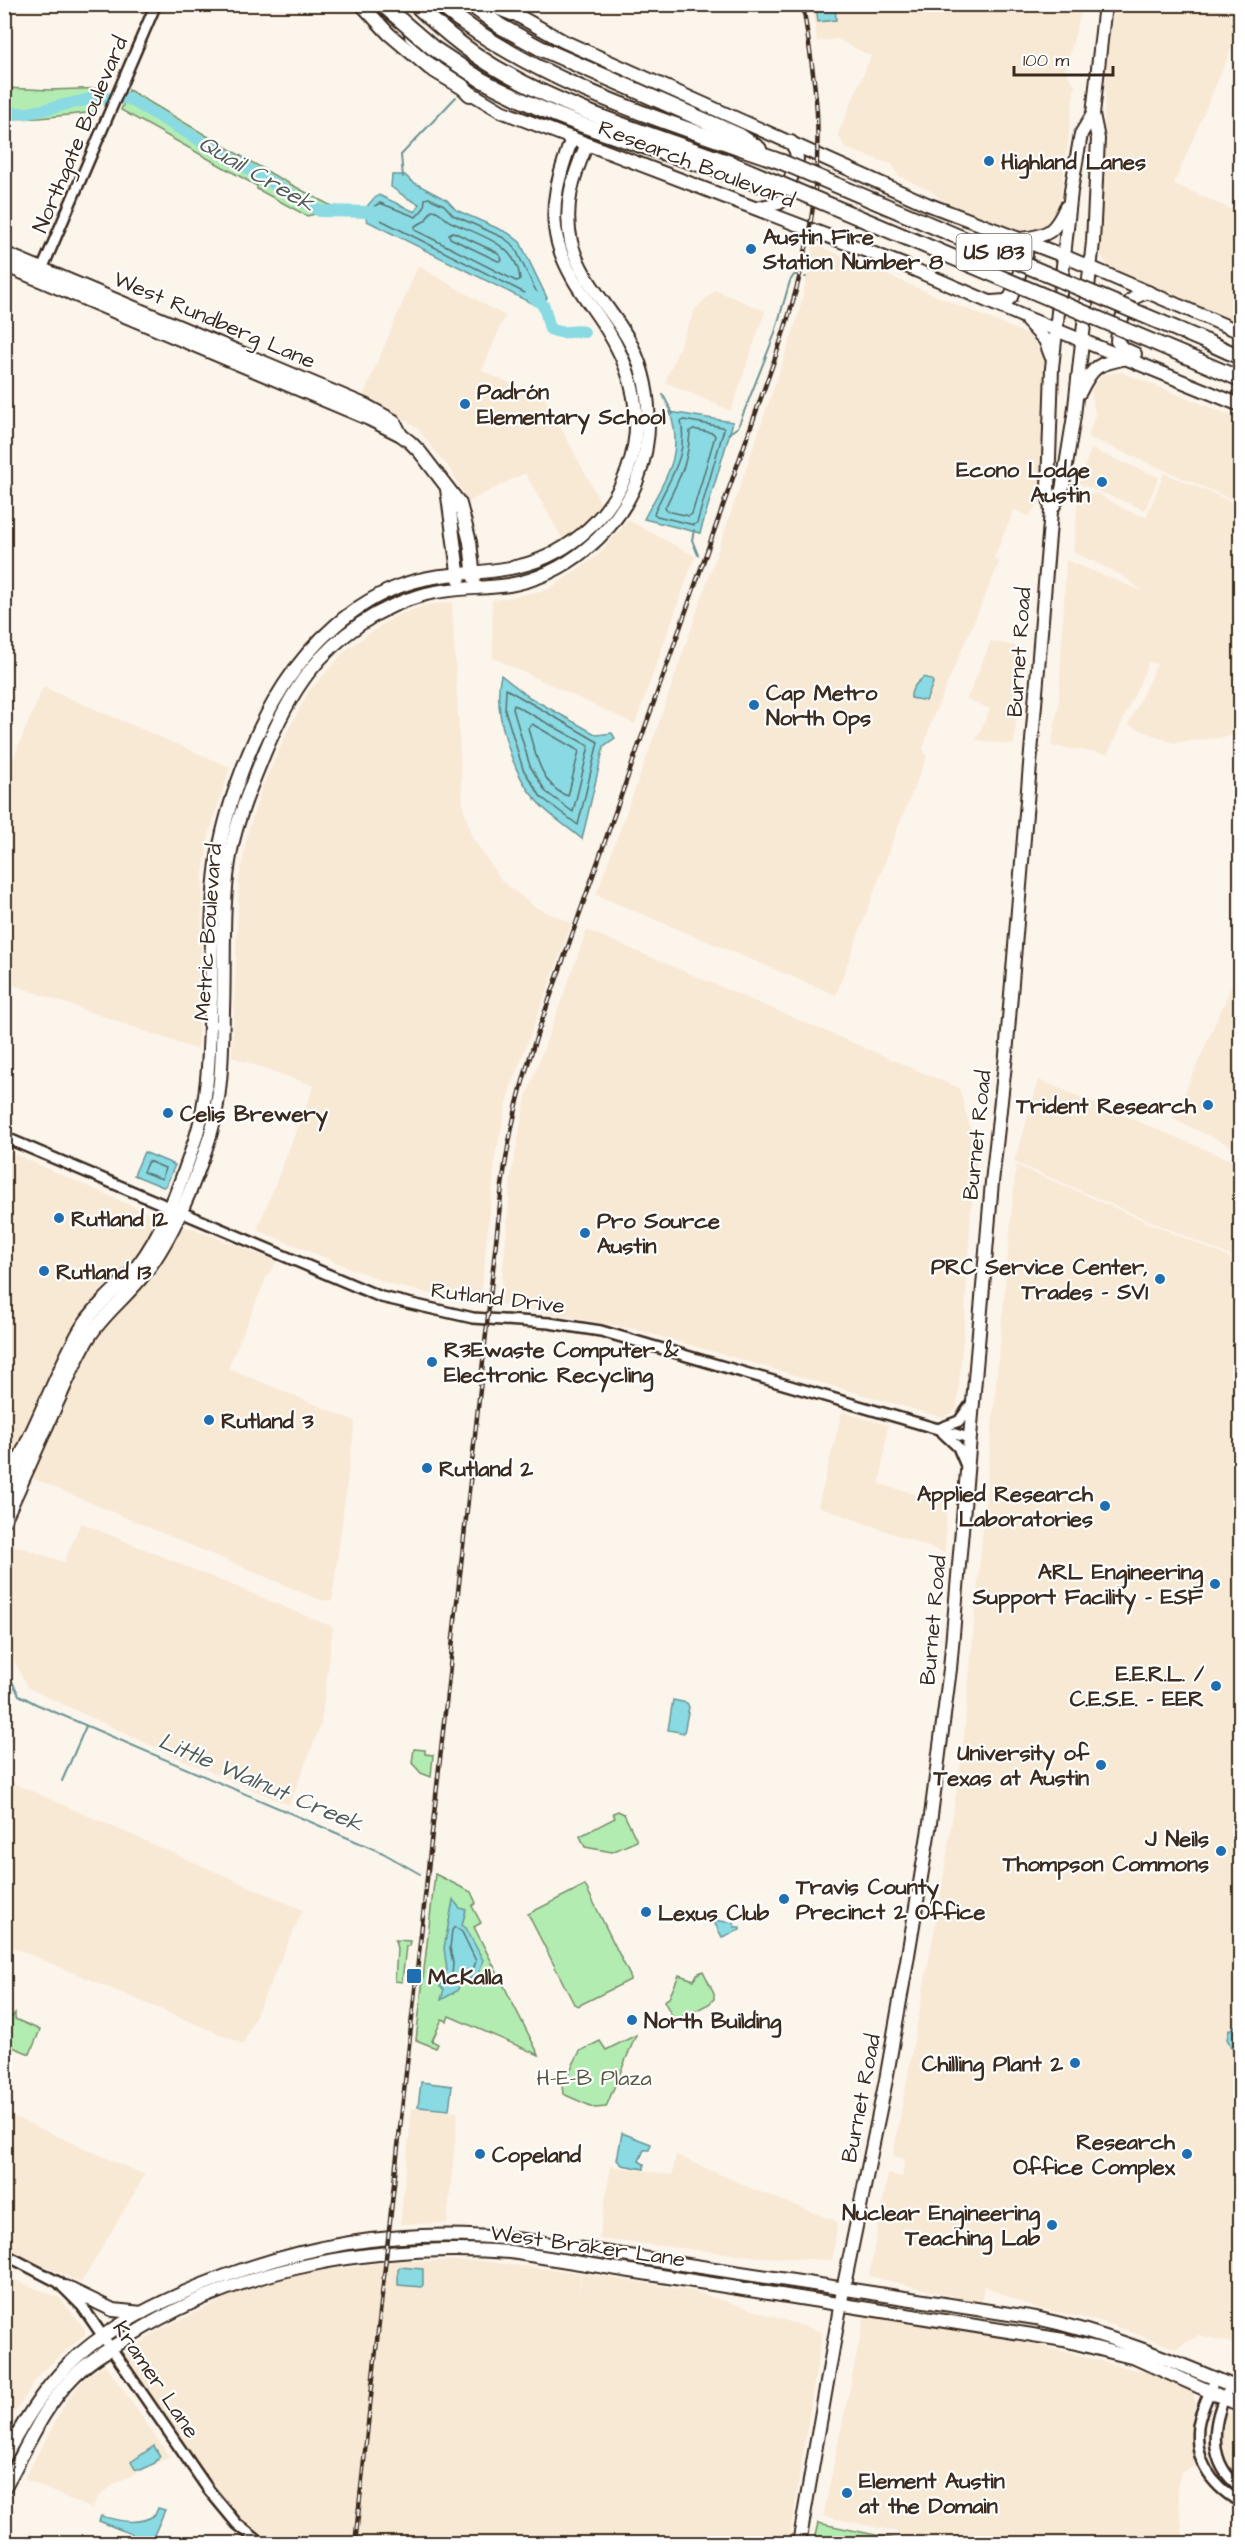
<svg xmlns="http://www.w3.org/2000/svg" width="1245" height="2548" font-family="'Architects Daughter',sans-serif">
  <rect width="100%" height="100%" fill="#fcf5ec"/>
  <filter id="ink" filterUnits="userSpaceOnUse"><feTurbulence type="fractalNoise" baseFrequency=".0167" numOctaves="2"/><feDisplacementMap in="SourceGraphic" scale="12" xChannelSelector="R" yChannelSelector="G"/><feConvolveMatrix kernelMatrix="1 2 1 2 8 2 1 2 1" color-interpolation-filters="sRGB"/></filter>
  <g filter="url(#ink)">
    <!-- built -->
    <g fill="#f8e9d5">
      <path d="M812 5H1083L1065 71 1075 85 1060 204 1056 216 1041 230 1020 231 944 202 931 191 898 176 893 165 845 148 838 134 871 56 837 39 817 42Z"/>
      <path d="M1114 5H1201L1240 15V28L1174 184 1240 213V325L1108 267 1098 249 1106 70Z"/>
      <path d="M814 244 1031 336 1045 359 1040 502 1029 516 1014 510 994 558 1000 561 933 717 923 749 927 756 895 835 836 995 596 895 656 731 798 317Z"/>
      <path d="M418 266 505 316 482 371 545 398 601 503 579 528 563 540 525 473 468 502 452 472 417 428 386 406 363 396Z"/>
      <path d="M715 290 765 311 731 411 665 382 695 309Z"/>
      <path d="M1121 372 1240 419V503L1088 437 1095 415 1091 389 1102 375Z"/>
      <path d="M1091 449 1159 477 1145 510 1078 483Z"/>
      <path d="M1164 473 1240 505V735L1173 743 1128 725 1157 664 1149 662 1108 754 1051 746 1059 702 1066 560 1142 591 1123 576 1073 552 1079 491 1098 494 1128 511 1146 517Z"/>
      <path d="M628 520 695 556 635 724 493 658 492 601 549 589 597 556Z"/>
      <path d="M452 602 463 806 472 837 502 881 535 907 572 923 511 1087 496 1152 480 1305 392 1285 257 1230 314 1086 232 1057 239 880 248 831 263 785 288 730 309 691 347 649 393 617 422 606Z"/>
      <path d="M991 641 1023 648 1014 745 976 740 990 709 967 699Z"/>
      <path d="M43 687 230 767 210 830 203 874 198 1050 5 982V778Z"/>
      <path d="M587 930 959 1088 977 1153 971 1209 965 1317 957 1409 944 1418 634 1329 500 1304 511 1175 526 1097Z"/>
      <path d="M1240 967V1150L1173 1119Z"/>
      <path d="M1039 1080 1240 1164V1260L1014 1162Z"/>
      <path d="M5 1150 146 1212 155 1219 138 1254 102 1289 82 1314 58 1356 5 1476Z"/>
      <path d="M1016 1165 1240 1262V2345L1199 2335 1176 2349 1104 2322 1035 2308 984 2286 981 2303 869 2276 888 2174 902 2177 905 2159 893 2156 941 1893 963 1747Z"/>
      <path d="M181 1227 192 1228 276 1261 272 1271 268 1274 228 1368 355 1421 332 1601 320 1600 32 1478 91 1347 113 1318 159 1269Z"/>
      <path d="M842 1412 888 1425 880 1484 947 1503 945 1553 818 1506Z"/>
      <path d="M81 1523 333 1627 321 1724 289 1805 165 1752 28 1688 5 1643V1542L64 1562Z"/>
      <path d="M4 1779 303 1910 243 2044 5 1944Z"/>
      <path d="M412 2108 458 2112 447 2223 400 2224Z"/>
      <path d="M5 2113 145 2175 81 2283 5 2247Z"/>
      <path d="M676 2155 760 2192 838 2222 832 2260 759 2257 599 2239 611 2166 672 2175Z"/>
      <path d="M393 2261H481L581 2273 578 2295 582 2273 693 2291 822 2332 789 2544 274 2543 268 2541 234 2515 207 2479 125 2354 161 2329 232 2295 300 2274Z"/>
      <path d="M5 2276 60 2298 85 2329V2335L40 2373 15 2413 5 2435Z"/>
      <path d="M865 2314 1038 2345 1149 2373 1192 2391 1196 2404 1191 2419 1195 2467 1181 2472 1177 2487 1184 2543H898V2532L823 2516Z"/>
      <path d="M105 2364 170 2457 116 2483 97 2498 92 2509 24 2479 69 2397 87 2376Z"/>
      <path d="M1226 2411 1240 2417V2481L1228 2466 1222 2437Z"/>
    </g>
    <!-- green -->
    <g fill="#b2ecb1" stroke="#768b68" stroke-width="1.5">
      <path d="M5 88 50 90 107 88 96 112 40 118 6 119Z"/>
      <path d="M129 90 277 177 337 209 307 216 257 189V186L121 110Z"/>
      <path d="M414 1749 425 1750V1754L433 1755 431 1777 421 1773 412 1763Z"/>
      <path d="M618 1811 624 1814 637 1841 612 1852 585 1847 580 1836 615 1818 613 1813Z"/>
      <path d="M435 1874 471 1892 476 1903 472 1906 481 1923 474 1927 539 2055 449 2016 447 2021 442 2019 432 2041 438 2044 436 2048 416 2040Z"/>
      <path d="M585 1885 630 1976V1980L578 2006 574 2004 528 1914Z"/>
      <path d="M395 1940 410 1941 409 1946H406L402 1982 395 1981 397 1949Z"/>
      <path d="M703 1971 714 1993V1999L709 2004 675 2021 664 2001 669 1998 679 1975 694 1980 697 1974Z"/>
      <path d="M15 2013V2019L40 2030 30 2054 5 2044V2014L12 2017Z"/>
      <path d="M636 2035 606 2107 595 2108 563 2094 562 2086 580 2051 600 2041 606 2050Z"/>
      <path d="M818 2523 895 2539 894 2543 813 2544Z"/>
    </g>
    <!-- water -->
    <g fill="#89dae3" stroke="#6a9494" stroke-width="1.5">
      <path d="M816 5H835L836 20 818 22Z"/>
      <path d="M392 175H405L411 181 447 200 456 210 508 233 520 242 547 298 539 307 367 221C362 209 369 202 379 195L415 212 419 204 407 198 391 187Z"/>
      <path d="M670 412 733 422 700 533 644 519C664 480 685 457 670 412Z"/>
      <path d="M501 675 529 697 597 735 612 733 615 738 604 746 582 839C567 826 548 815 536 800 512 773 492 710 501 675Z"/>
      <path d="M924 677 932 680 933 683 926 701 911 698C910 689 917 682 924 677Z"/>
      <path d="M144 1152 175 1165 166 1186 163 1187 134 1175Z"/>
      <path d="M673 1700 687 1703 689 1707 684 1733 668 1730Z"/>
      <path d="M453 1900 460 1908 466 1910 462 1925 466 1928 483 1960 479 1974 460 1984 457 1991 441 2000 444 1989 440 1987 447 1970 444 1948Z"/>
      <path d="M713 1920 734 1923 735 1927H740V1930L722 1937Z"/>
      <path d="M1240 2023V2052L1231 2047 1227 2039 1229 2030Z"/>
      <path d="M421 2082 452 2086 449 2110 418 2107Z"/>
      <path d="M622 2133 651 2144 649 2150H644L639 2161 644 2164V2169L622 2165 617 2160Z"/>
      <path d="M400 2267 423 2269V2285L421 2287 398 2285V2270Z"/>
      <path d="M154 2446 160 2456 155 2463 141 2470 135 2469 131 2462Z"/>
      <path d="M158 2508 165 2510 151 2542 99 2521 101 2516C121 2521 137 2526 155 2515Z"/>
    </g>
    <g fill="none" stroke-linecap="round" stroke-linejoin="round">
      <!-- shore -->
      <g stroke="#5a706d" stroke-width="1.5">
        <path d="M429 198 444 205 453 215 504 238 514 246 537 293 536 297H533L371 215 373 207 380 203 416 217 424 208 425 199Z"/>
        <path d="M432 210C441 210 443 219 451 222 479 235 518 244 520 280L516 281 415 230V226L425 221Z"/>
        <path d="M453 232 496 252 501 257 502 260 498 261 450 238 449 234Z"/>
        <path d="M684 420 722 427 724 429 697 523 694 525 657 516 654 514C666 483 689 457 681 422Z"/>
        <path d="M693 429 713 433 715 436 692 514 689 516 667 511 665 508C679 478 688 466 690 431Z"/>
        <path d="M506 689 598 742 578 825 541 797 523 769 505 710Z"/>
        <path d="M514 705 589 746 573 812 546 792 530 766 513 709Z"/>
        <path d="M532 724 579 751 568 796C542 788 534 750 528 728Z"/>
        <path d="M148 1161 165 1168 162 1179 143 1172Z"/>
        <path d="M455 1927 462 1932 476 1961 473 1970 455 1979 452 1977 453 1963 450 1948 452 1930Z"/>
      </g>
      <!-- stream -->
      <g stroke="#6a9494" stroke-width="2">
        <path d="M403 177 401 155 456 97"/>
        <path d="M805 277H806"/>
        <path d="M663 395 673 414"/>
        <path d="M728 434 738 427 774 336 790 281 794 275H797"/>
        <path d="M694 530 692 540 698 555"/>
        <path d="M4 1666 19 1695 36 1704 383 1853 420 1874"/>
        <path d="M62 1781 86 1726"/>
      </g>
      <!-- river -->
      <g stroke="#89dae3" stroke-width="12">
        <path d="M4 113H29L90 99 128 98 320 211 373 212 379 214"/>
        <path d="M531 295 544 306 550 329C566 336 572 329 584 332"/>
      </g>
      <!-- minor casing -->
      <g stroke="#3b2a1e" stroke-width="14">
        <g id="minor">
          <path d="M40 274 156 4"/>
          <path d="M4 1137 381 1297 473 1318 549 1323 601 1331 969 1438"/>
          <path d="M938 1429 959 1421 971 1404"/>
          <path d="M943 1433 958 1447 967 1468"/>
          <path d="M4 2254 58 2282 82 2306 208 2489 237 2524 262 2544"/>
          <path d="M1212 2386C1207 2399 1200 2412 1198 2426 1194 2461 1211 2485 1240 2502"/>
          <path d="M1227 2392C1211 2425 1208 2464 1240 2487"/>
        </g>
      </g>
      <!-- major casing -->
      <g stroke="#3b2a1e" stroke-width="16">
        <g id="major">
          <path d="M361 4 389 34 429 68 501 111 906 266 1022 316 1240 405"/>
          <path d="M506 9 563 41 927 204 1064 256 1240 332"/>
          <path d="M757 208 779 203 785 197 797 159 796 151 791 142"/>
          <path d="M1021 239C1048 236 1055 232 1066 207"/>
          <path d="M4 253 365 405 394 421 401 435"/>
          <path d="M4 265 369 419 401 435 410 442 420 452 460 504 470 542 474 578"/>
          <path d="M992 302 1006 301 1011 297 1026 255V249L1019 239"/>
          <path d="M1027 321 1045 340 1051 356"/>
          <path d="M1135 354 1122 348 1117 341C1118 329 1124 305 1134 298 1138 295 1144 294 1148 292"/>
          <path d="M1080 392C1093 365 1098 364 1127 358"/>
          <path d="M447 489 459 579"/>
          <path d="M1051 511 1062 490 1074 416 1093 242 1098 139 1093 114 1105 4"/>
          <path d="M4 1493C19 1460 34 1427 49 1394 59 1372 69 1348 82 1327 97 1303 120 1287 138 1265 164 1232 183 1178 196 1137 210 1092 209 1044 211 997 212 953 211 907 217 863 225 807 253 733 284 685 312 642 354 602 403 585 438 572 474 575 510 568 562 559 608 522 627 472 648 416 631 363 598 316 582 293 565 270 558 243 548 206 560 172 572 138"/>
          <path d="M4 1521C22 1482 39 1444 56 1405 67 1382 76 1358 89 1337 105 1312 128 1296 145 1273 173 1237 196 1180 210 1136 222 1096 222 1052 223 1010 225 958 221 902 231 850 238 816 251 786 264 754 276 725 289 698 308 673 338 635 379 606 426 594 453 587 482 589 509 585 565 575 614 535 636 483 656 432 652 374 622 329 604 301 579 275 571 242 563 206 573 176 587 144"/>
          <path d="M65 2287 113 2310 142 2313"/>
          <path d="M4 2458C22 2425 41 2392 68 2365 100 2333 142 2311 183 2293 296 2244 402 2226 524 2240L1036 2318C1107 2333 1173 2361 1240 2389"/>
          <path d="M4 2488C26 2450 42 2408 74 2376 90 2360 111 2348 130 2336 242 2265 380 2243 511 2252L1064 2340 1135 2358 1240 2405"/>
          <path d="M799 2544 843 2290 886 2080 907 1961 930 1823 950 1669 992 1182 1006 1055 1051 511 1048 488 1052 368 1071 191 1081 134 1093 114"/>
        </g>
      </g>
      <!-- highway casing -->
      <g stroke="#3b2a1e" stroke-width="18">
        <g id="highway">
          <path d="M415 4C442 30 472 55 505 73 575 113 654 135 730 163"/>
          <path d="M439 4C538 84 664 121 782 162"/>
          <path d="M470 4 500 26 540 48 740 136 759 149"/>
          <path d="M489 4 512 13"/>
          <path d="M412 36 470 94"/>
          <path d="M480 79C557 122 643 145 726 173"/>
          <path d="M1207 342 1240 357"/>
          <path d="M1198 361 1240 379"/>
        </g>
      </g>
      <!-- minor -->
      <use href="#minor" stroke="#fff" stroke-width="9"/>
      <!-- major -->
      <use href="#major" stroke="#fff" stroke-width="12"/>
      <!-- highway -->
      <use href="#highway" stroke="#fff" stroke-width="14"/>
      <!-- rail casing -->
      <g stroke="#3b2a1e" stroke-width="4.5">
        <path id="rail" d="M355 2544 502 1186C510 1127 521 1082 540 1026L775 358C803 277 821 200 817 113 815 77 808 41 803 4"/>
      </g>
      <!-- rail -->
      <use href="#rail" stroke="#fff" stroke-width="2" stroke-dasharray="7" stroke-linecap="butt"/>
      <!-- highway-bridge casing -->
      <g stroke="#3b2a1e" stroke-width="18" stroke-linecap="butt">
        <g id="highway-bridge">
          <path d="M382 4 433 48 480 79"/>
          <path d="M782 162 1207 342"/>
          <path d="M730 163 1198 361"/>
          <path d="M726 173 761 185"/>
        </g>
      </g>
      <!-- highway-bridge -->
      <use href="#highway-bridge" stroke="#fff" stroke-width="14"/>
    </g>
  </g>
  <!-- markers -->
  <g fill="#1f6fb2" stroke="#fff" stroke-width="2">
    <circle cx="989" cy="161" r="6"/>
    <circle cx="751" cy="249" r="6"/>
    <circle cx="465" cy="404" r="6"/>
    <circle cx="1102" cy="482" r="6"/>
    <circle cx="754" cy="705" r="6"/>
    <circle cx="1208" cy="1105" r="6"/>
    <circle cx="168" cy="1113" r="6"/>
    <circle cx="59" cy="1218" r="6"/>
    <circle cx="585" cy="1233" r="6"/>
    <circle cx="44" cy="1271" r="6"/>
    <circle cx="1160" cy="1279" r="6"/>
    <circle cx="432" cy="1362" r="6"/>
    <circle cx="209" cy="1420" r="6"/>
    <circle cx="427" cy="1468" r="6"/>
    <circle cx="1105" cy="1506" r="6"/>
    <circle cx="1215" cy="1584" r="6"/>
    <circle cx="1216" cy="1686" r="6"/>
    <circle cx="1101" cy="1765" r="6"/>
    <circle cx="1221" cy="1851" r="6"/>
    <circle cx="784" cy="1899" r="6"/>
    <circle cx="646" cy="1912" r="6"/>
    <rect x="406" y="1968" width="16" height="16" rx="3"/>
    <circle cx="632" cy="2020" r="6"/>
    <circle cx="1075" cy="2063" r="6"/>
    <circle cx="480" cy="2154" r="6"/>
    <circle cx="1187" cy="2154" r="6"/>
    <circle cx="1052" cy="2225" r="6"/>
    <circle cx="847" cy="2493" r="6"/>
  </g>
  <g text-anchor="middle" stroke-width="4.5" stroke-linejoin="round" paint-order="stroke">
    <!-- shield labels -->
    <rect fill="#fff" stroke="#766a62" stroke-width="1.5" x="956.5" y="234" width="75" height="36" rx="4.5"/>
    <g font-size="21" font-weight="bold" fill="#3b2a1e">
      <text x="994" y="259">US 183</text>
    </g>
    <!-- street labels -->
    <g font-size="22" fill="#3b2a1e" stroke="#fff">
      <text transform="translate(79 134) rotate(-67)" y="8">Northgate Boulevard</text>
      <text transform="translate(697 163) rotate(21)" y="8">Research Boulevard</text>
      <text transform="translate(215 319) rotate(23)" y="8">West Rundberg Lane</text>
      <text transform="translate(1018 652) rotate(-86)" y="8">Burnet Road</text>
      <text transform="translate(207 932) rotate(-86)" y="8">Metric Boulevard</text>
      <text transform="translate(976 1135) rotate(-84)" y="8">Burnet Road</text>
      <text transform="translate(498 1297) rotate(7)" y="8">Rutland Drive</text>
      <text transform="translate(932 1620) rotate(-85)" y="8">Burnet Road</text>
      <text transform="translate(860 2098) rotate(-79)" y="8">Burnet Road</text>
      <text transform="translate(588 2245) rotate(8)" y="8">West Braker Lane</text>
      <text transform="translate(157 2379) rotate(56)" y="8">Kramer Lane</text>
    </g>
    <!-- poi labels -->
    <g font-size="22" font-weight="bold" fill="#3b2a1e" stroke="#fff" text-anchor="start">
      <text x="1001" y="169">Highland Lanes</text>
      <text x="763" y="244">Austin Fire<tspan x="763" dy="25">Station Number 8</tspan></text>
      <text x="477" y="399">Padrón<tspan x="477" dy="25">Elementary School</tspan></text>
      <text x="1090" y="477" text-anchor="end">Econo Lodge<tspan x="1090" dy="25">Austin</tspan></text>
      <text x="766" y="700">Cap Metro<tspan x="766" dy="25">North Ops</tspan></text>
      <text x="1196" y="1113" text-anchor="end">Trident Research</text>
      <text x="180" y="1121">Celis Brewery</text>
      <text x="71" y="1226">Rutland 12</text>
      <text x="597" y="1228">Pro Source<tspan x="597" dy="25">Austin</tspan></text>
      <text x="1148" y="1274" text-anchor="end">PRC Service Center,<tspan x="1148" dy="25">Trades - SV1</tspan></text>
      <text x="56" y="1279">Rutland 13</text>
      <text x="444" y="1357">R3Ewaste Computer &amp;<tspan x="444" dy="25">Electronic Recycling</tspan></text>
      <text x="221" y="1428">Rutland 3</text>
      <text x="439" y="1476">Rutland 2</text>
      <text x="1093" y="1501" text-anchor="end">Applied Research<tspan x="1093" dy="25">Laboratories</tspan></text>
      <text x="1203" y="1579" text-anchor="end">ARL Engineering<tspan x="1203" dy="25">Support Facility - ESF</tspan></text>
      <text x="1204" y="1681" text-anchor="end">E.E.R.L. /<tspan x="1204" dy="25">C.E.S.E. - EER</tspan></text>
      <text x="1089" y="1760" text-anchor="end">University of<tspan x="1089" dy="25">Texas at Austin</tspan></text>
      <text x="1209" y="1846" text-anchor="end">J Neils<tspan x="1209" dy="25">Thompson Commons</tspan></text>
      <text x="796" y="1894">Travis County<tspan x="796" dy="25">Precinct 2 Office</tspan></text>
      <text x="658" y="1920">Lexus Club</text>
      <text x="428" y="1984">McKalla</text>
      <text x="644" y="2028">North Building</text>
      <text x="1063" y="2071" text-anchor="end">Chilling Plant 2</text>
      <text x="1175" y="2149" text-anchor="end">Research<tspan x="1175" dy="25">Office Complex</tspan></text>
      <text x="492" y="2162">Copeland</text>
      <text x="1040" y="2220" text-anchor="end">Nuclear Engineering<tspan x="1040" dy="25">Teaching Lab</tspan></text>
      <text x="859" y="2488">Element Austin<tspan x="859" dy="25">at the Domain</tspan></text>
    </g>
    <!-- park labels -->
    <g font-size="22" fill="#595a43" stroke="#fff">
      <text x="594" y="2085">H-E-B Plaza</text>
    </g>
    <!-- water labels -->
    <g font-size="24" font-style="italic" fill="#525f59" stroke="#fff">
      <text transform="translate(257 173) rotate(30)" y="8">Quail Creek</text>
      <text transform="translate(261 1782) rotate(23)" y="8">Little Walnut Creek</text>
    </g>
  </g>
  <!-- margin -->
  <rect width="1245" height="2548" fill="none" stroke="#fff" stroke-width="24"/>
  <rect x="12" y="12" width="1221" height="2524" fill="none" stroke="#3b2a1e" stroke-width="2" filter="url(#ink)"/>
  <!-- scale -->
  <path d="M1014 66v9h99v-9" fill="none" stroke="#3b2a1e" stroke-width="3"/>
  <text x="1023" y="66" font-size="18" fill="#3b2a1e" stroke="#ffffff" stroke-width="4.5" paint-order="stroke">100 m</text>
</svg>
